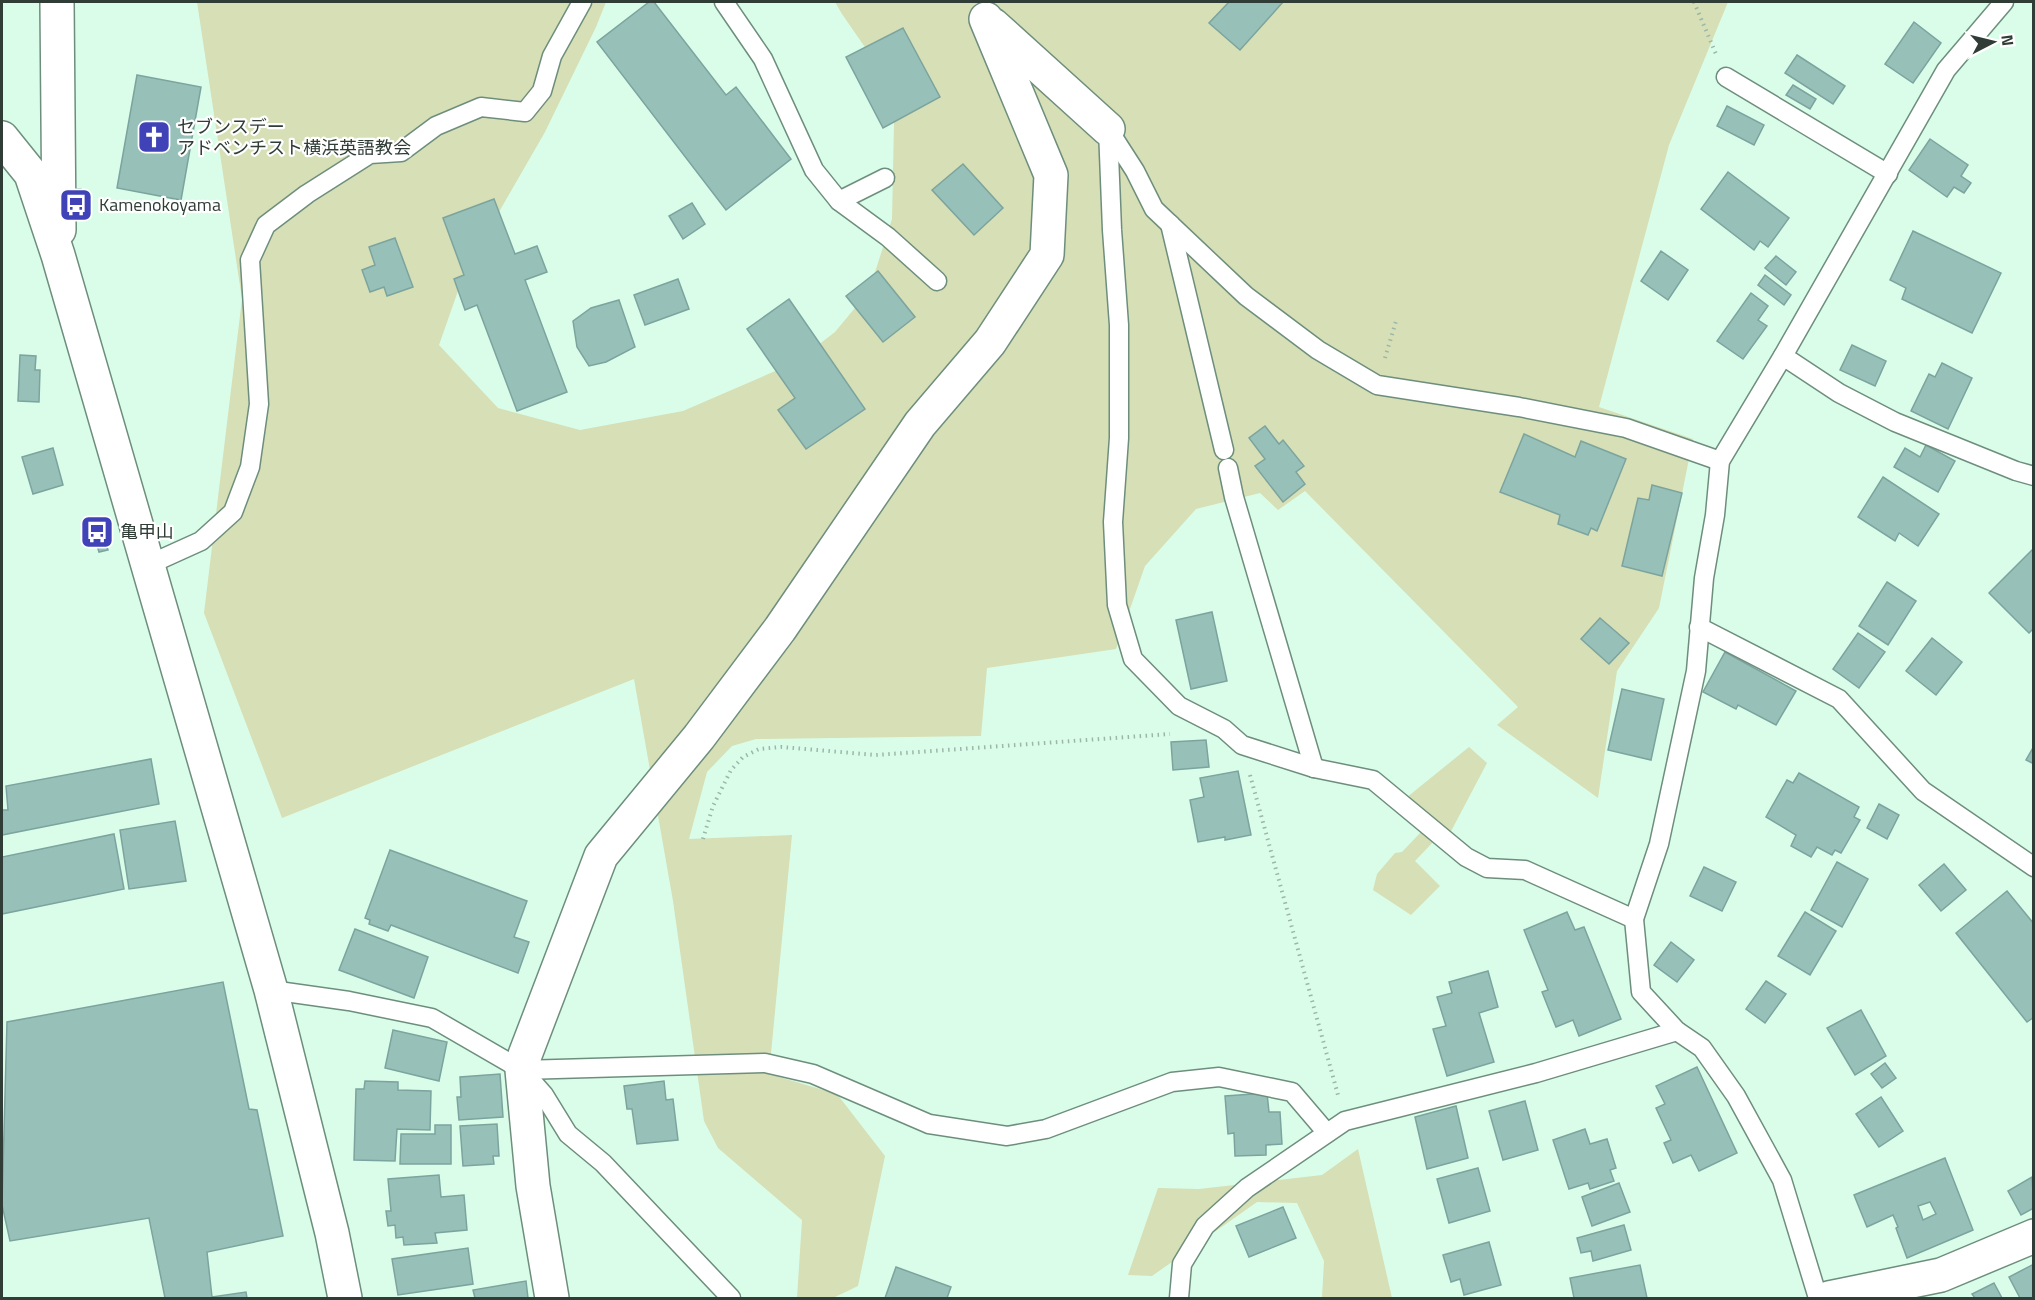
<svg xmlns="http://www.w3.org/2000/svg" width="2035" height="1300" font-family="'Titillium Web','Noto Sans JP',sans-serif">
  <rect width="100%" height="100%" fill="#dafdea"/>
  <!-- green -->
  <g fill="#d6dfb5">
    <path d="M197 2H606L596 27 545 132 465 271 439 345 498 408 580 430 683 411 796 362 835 332 869 291 892 219 894 124 889 82 842 14 835 2H1728L1669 145 1599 407 1693 439 1659 608 1617 671 1598 798 1497 725 1518 707 1305 491 1278 510 1260 493 1196 509 1145 566 1116 649 987 668 981 736 756 739 732 746 707 772 689 839 792 835 769 1074 837 1094 885 1156 858 1286 833 1298H797L802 1220 718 1148 704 1121 673 901 634 679 282 818 204 613 242 299Z"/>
    <path d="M1469 747 1487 763 1449 835 1406 798Z"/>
    <path d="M1421 832 1433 842 1415 861 1440 886 1411 915 1373 890 1377 874 1395 853 1402 852Z"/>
    <path d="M1358 1149 1392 1298H1322L1324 1261 1297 1203 1257 1202 1152 1276 1128 1275 1158 1188 1199 1189 1322 1175Z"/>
  </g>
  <!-- building -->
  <g fill="#97c0b9" stroke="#7ca49e" stroke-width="1.5" fill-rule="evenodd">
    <path d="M649 2H654L726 95 736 87 791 159 726 210 597 42Z"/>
    <path d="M1229 2H1283L1240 50 1209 23Z"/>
    <path d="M1914 22 1941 43 1913 83 1885 64Z"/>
    <path d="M903 28 940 97 883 128 846 57Z"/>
    <path d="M1797 55 1845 86 1833 104 1785 73Z"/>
    <path d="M137 75 201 87 181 200 117 188Z"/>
    <path d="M1793 85 1816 99 1810 109 1786 95Z"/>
    <path d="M1727 106 1764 125 1754 145 1717 126Z"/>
    <path d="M1930 139 1968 165 1961 176 1971 183 1964 193 1954 187 1947 197 1909 170Z"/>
    <path d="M963 164 1003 208 974 235 932 190Z"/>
    <path d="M1728 172 1789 218 1768 247 1760 241 1754 250 1701 209Z"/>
    <path d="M74 189H81V210L75 209Z"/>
    <path d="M494 199 515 254 537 246 547 272 525 280 567 392 517 411 477 305 465 310 454 279 464 275 443 218Z"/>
    <path d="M692 203 705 224 683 239 669 216Z"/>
    <path d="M1913 231 2001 273 1972 333 1902 299 1906 288 1890 280Z"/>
    <path d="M395 238 413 287 387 296 384 287 370 292 362 270 375 265 369 247Z"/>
    <path d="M1661 251 1688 270 1668 300 1641 281Z"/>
    <path d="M1776 256 1796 272 1786 285 1765 268Z"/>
    <path d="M878 271 915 317 883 342 846 296Z"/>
    <path d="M1765 275 1791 295 1784 305 1758 285Z"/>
    <path d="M678 279 689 309 645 325 634 295Z"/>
    <path d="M1751 293 1768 306 1758 320 1767 326 1743 359 1717 341Z"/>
    <path d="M789 299 865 409 806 449 778 410 795 398 747 329Z"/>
    <path d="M619 300 635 347 606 362 589 366 577 347 573 321 591 308Z"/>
    <path d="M1852 345 1886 361 1875 386 1840 370Z"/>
    <path d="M20 355 36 356 35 370H40L39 402 18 401Z"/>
    <path d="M1942 363 1972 378 1948 429 1911 411 1929 374 1935 377Z"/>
    <path d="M1265 426 1279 444 1283 440 1304 466 1296 472 1305 484 1283 502 1255 466 1265 459 1249 438Z"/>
    <path d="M1524 434 1575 457 1581 441 1626 459 1597 531 1591 528 1588 535 1558 524 1560 515 1500 492Z"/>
    <path d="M1926 445 1955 461 1938 492 1894 467 1905 448 1920 457Z"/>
    <path d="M53 448 63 485 33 494 22 457Z"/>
    <path d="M1883 477 1939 514 1918 546 1899 533 1895 541 1858 517Z"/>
    <path d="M1652 485 1682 493 1662 576 1622 566 1638 498 1649 500Z"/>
    <path d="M100 526 108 550 99 552 92 528Z"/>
    <path d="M2034 548V628L2029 633 1989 593Z"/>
    <path d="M1887 582 1916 601 1888 645 1859 626Z"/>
    <path d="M1212 612 1227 681 1191 689 1176 620Z"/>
    <path d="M1600 618 1629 643 1609 664 1581 639Z"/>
    <path d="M1858 633 1885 652 1859 688 1833 669Z"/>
    <path d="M1932 638 1962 662 1936 695 1906 671Z"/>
    <path d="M1725 652 1796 691 1776 725 1738 705 1736 709 1703 692Z"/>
    <path d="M1622 689 1664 699 1651 760 1608 750Z"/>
    <path d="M1206 740 1209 767 1173 770 1171 742Z"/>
    <path d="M2034 746V764L2026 760Z"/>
    <path d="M151 759 159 804 2 835V810H8L6 786Z"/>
    <path d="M1238 771 1251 835 1225 840V837L1198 842 1190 800 1204 797 1200 778Z"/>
    <path d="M1799 773 1859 807 1854 817 1860 820 1841 853 1835 850 1832 855 1817 847 1811 857 1791 846 1796 835 1766 817 1787 780 1793 783Z"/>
    <path d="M1879 804 1899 815 1887 839 1867 828Z"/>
    <path d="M175 821 186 881 129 889 120 830Z"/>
    <path d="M114 834 124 889 2 914V857Z"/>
    <path d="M390 850 527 901 514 937 529 942 518 973 391 925 388 931 369 924 370 920 365 918Z"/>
    <path d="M1837 862 1868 879 1842 927 1811 910Z"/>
    <path d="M1944 864 1966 890 1941 911 1919 885Z"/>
    <path d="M1704 867 1736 882 1722 911 1690 896Z"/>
    <path d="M2007 891 2034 924V1017L2027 1022 1956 933Z"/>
    <path d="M1567 912 1575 930 1584 927 1621 1019 1579 1036 1573 1020 1556 1027 1542 992 1548 990 1524 930Z"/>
    <path d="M1805 912 1836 931 1810 975 1778 956Z"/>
    <path d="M355 929 428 957 414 998 339 970Z"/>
    <path d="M1671 942 1694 960 1677 982 1654 965Z"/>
    <path d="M1488 971 1498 1007 1479 1013 1494 1062 1447 1076 1433 1029 1446 1026 1437 997 1452 993 1449 982Z"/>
    <path d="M1766 981 1786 994 1765 1023 1746 1009Z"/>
    <path d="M223 982 249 1109 257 1110 283 1236 207 1252 212 1297 246 1292 247 1298H165L149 1218 10 1241 2 1205 7 1022Z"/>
    <path d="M1861 1010 1886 1056 1855 1075 1827 1028Z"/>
    <path d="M393 1030 447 1042 439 1081 385 1068Z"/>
    <path d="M1885 1063 1896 1078 1882 1088 1871 1074Z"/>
    <path d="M1697 1067 1737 1153 1699 1171 1691 1155 1673 1163 1664 1143 1671 1140 1656 1108 1665 1104 1656 1086Z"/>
    <path d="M500 1074 503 1117 459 1120 457 1097H461L460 1077Z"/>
    <path d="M365 1081 398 1082V1090L431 1091 430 1130 397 1129 395 1161 354 1160 356 1089H364Z"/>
    <path d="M664 1081 666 1100 673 1099 678 1140 637 1144 632 1109H627L624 1086Z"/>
    <path d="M1267 1093 1269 1112H1280L1282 1144 1266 1145V1155L1235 1156 1234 1133 1228 1134 1225 1096Z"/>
    <path d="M1881 1097 1903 1131 1879 1147 1856 1114Z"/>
    <path d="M1525 1101 1538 1150 1503 1160 1489 1111Z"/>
    <path d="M1456 1106 1468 1158 1427 1169 1415 1117Z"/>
    <path d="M497 1124 499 1156H493L494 1164 463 1166 460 1126Z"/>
    <path d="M435 1125H451V1164H400L401 1134H435Z"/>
    <path d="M1585 1129 1590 1144 1607 1139 1616 1168 1610 1170 1614 1181 1590 1189 1588 1183 1569 1189 1553 1140Z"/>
    <path d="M1945 1158 1973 1230 1907 1258 1896 1228 1898 1227 1893 1215 1867 1227 1854 1195ZM1930 1202 1936 1214 1923 1220 1918 1206Z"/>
    <path d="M1478 1168 1490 1211 1449 1223 1437 1179Z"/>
    <path d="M439 1175 441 1197 464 1195 467 1230 435 1233 437 1243 404 1245 403 1237 396 1238 395 1225 388 1226 386 1211H391L388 1179Z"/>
    <path d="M2032 1177 2034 1208 2021 1215 2008 1191Z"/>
    <path d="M1619 1183 1630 1212 1592 1226 1582 1197Z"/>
    <path d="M1283 1207 1296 1238 1249 1257 1236 1226Z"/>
    <path d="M1624 1225 1631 1250 1593 1261 1591 1251 1581 1253 1577 1238Z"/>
    <path d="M1489 1242 1501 1285 1464 1295 1460 1279 1451 1282 1443 1255Z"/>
    <path d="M468 1248 473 1284 398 1295 392 1259Z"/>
    <path d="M2034 1264V1298H2020L2009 1277Z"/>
    <path d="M1640 1265 1647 1298H1574L1570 1278Z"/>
    <path d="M896 1267 951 1287 947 1298H885Z"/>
    <path d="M526 1281 528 1298H475L473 1290Z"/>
    <path d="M1994 1283 2002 1298H1975L1972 1294Z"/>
  </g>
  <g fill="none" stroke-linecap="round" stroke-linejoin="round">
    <!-- service casing -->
    <g stroke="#6e8e7d" stroke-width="21">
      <g id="service">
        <path d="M724 2 763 59 814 170 839 201 888 237 937 281"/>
        <path d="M1726 77 1888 174"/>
        <path d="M1108 129 1112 230 1119 325V438L1113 522 1117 605 1133 659 1179 706 1224 729 1242 745 1314 768 1373 780 1466 857 1487 868 1525 870 1634 919"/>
        <path d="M1108 129 1135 171 1154 209 1246 296 1318 350 1377 385 1519 407 1626 428 1720 461"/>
        <path d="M839 201 885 178"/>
        <path d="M1170 224 1224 450"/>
        <path d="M1783 356 1839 393 1895 422 2016 471 2034 476"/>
        <path d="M1228 468 1234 497 1314 768"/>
        <path d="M148 565 201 541 233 512 250 467 259 404 250 260 266 225 307 194 370 154 401 152 436 126 481 107 525 112 542 91 552 56 582 2"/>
        <path d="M1699 627 1839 699 1923 791 2034 867"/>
        <path d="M271 990 349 1001 432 1018 522 1070 544 1095 568 1134 603 1163 731 1298"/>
        <path d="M522 1070 765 1063 813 1074 929 1124 1007 1136 1046 1129 1172 1082 1219 1077 1292 1092 1327 1133"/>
        <path d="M1179 1298 1182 1264 1205 1226 1247 1188 1345 1121 1536 1073 1677 1031"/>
        <path d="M1818 1298 1782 1180 1736 1096 1702 1048 1677 1031 1641 992 1634 919 1659 844 1696 671 1704 578 1715 515 1720 461 1783 356 1946 70 2004 2"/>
      </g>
    </g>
    <!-- minor casing -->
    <g stroke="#6e8e7d" stroke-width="36">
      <g id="minor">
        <path d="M993 25 1108 129"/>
        <path d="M552 1298 533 1186 522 1070 525 1055 601 856 699 737 780 629 920 424 990 342 1047 255 1051 175 986 19"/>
        <path d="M1829 1298 1941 1275 2034 1236"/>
      </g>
    </g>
    <!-- tertiary casing -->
    <g stroke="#6e8e7d" stroke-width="36">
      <g id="tertiary">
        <path d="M57 2 59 230"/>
        <path d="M2 138 31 174 58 255 271 990 332 1233 345 1298"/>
      </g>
    </g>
    <!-- path -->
    <g stroke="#9cb7a8" stroke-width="4" stroke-dasharray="1.5 4.5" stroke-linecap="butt">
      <path d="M1694 2 1716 54"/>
      <path d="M1385 358 1397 318"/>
      <path d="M1250 775 1338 1095"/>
      <path d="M703 839 713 806 731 770 743 757 759 749 781 747 876 755 1170 734"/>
    </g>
    <!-- service -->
    <use href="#service" stroke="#fff" stroke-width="18"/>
    <!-- minor -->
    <use href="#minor" stroke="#fff" stroke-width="33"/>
    <!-- tertiary -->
    <use href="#tertiary" stroke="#fff" stroke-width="33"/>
  </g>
  <!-- icons -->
  <defs>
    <g id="church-square" transform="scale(1.725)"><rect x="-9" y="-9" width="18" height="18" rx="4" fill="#4043b8" stroke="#fff"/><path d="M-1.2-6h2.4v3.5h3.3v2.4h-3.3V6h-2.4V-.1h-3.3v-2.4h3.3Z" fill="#fff"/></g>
    <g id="bus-square" transform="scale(1.725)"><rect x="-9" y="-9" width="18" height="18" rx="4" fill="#4043b8" stroke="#fff"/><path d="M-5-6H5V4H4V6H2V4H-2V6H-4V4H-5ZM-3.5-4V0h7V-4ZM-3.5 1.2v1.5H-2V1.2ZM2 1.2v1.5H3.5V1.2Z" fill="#fff"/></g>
  </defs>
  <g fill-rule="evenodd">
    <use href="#church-square" x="154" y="137"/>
    <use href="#bus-square" x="76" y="205"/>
    <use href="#bus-square" x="97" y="532"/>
  </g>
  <g text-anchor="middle" stroke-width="4.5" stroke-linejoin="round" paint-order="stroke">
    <!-- poi labels -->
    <g font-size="18" fill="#2f3d36" stroke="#fff" text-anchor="start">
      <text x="177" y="133">セブンスデー<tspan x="177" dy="21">アドベンチスト横浜英語教会</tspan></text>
      <text x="99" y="211">Kamenokoyama</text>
      <text x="120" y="538">亀甲山</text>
    </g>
  </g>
  <!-- border -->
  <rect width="2035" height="1300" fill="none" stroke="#2f3d36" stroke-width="6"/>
  <!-- north arrow -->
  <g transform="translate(1993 42) rotate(83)" stroke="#ffffff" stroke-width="4.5" paint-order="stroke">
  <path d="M0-4.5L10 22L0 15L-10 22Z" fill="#2f3d36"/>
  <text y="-9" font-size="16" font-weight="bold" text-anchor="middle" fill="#2f3d36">N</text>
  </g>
</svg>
